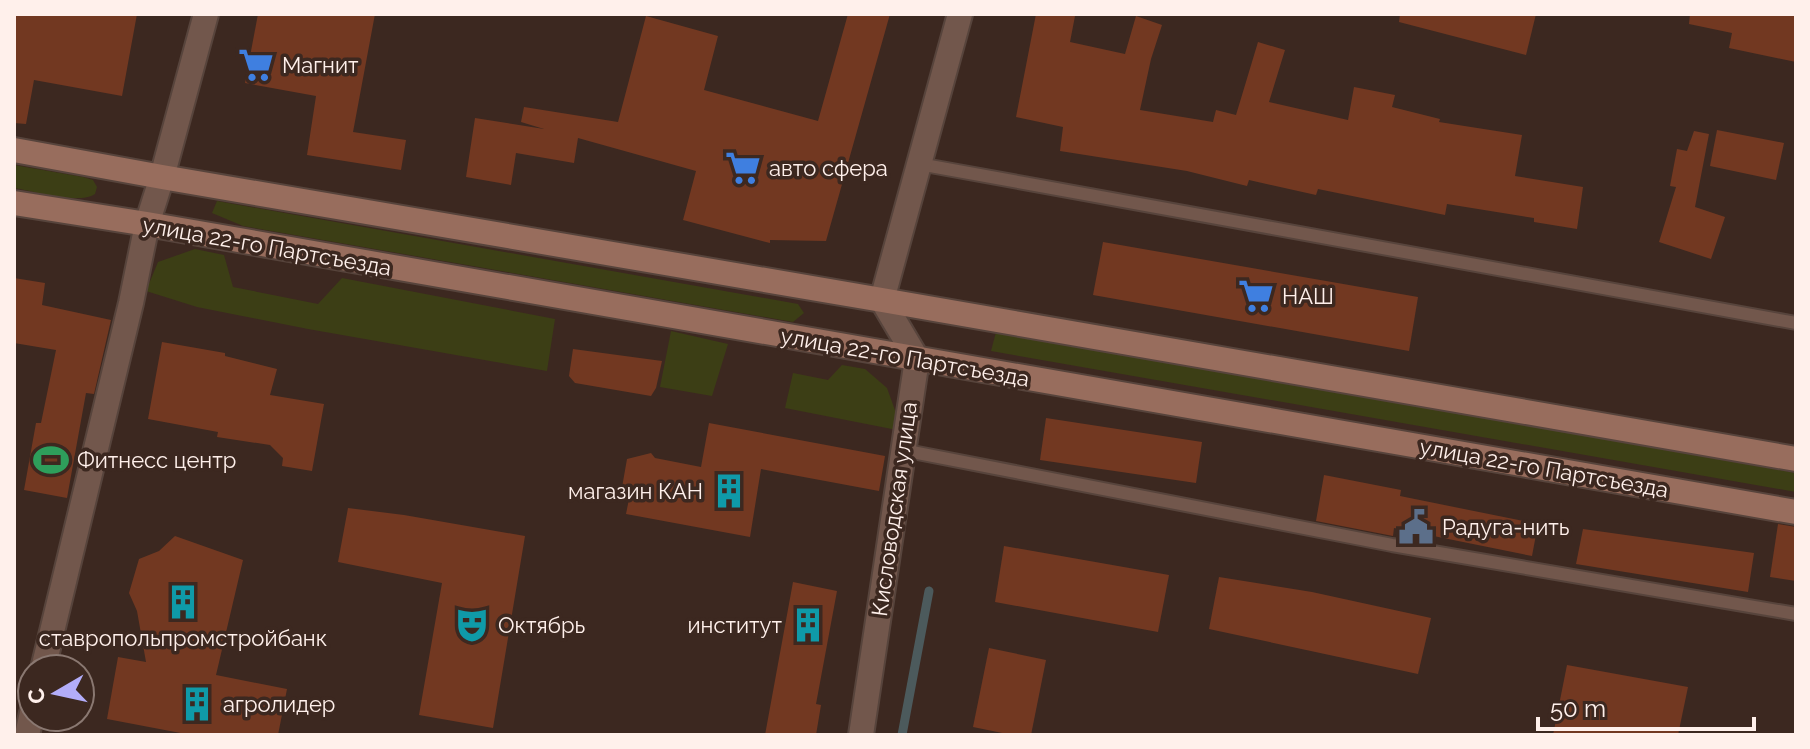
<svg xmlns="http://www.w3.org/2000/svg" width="1810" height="749" font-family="Raleway,sans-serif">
  <rect width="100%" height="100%" fill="#3c2820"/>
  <!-- green -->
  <g fill="#3c3e15">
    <path d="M14 165 83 177 93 180 97 187 95 194C78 205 34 191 14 188Z"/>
    <path d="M217 201 798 304 804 313 793 322 243 226 212 213Z"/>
    <path d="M195 249 224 255 233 287 318 304 342 278 555 319 547 371 308 329 197 307 146 291 158 262Z"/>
    <path d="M671 331 728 344 712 396 660 387Z"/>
    <path d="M996 332 1796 473V492L991 351Z"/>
    <path d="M842 365 865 369 887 388 896 413 897 430 785 408 793 373 828 380Z"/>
  </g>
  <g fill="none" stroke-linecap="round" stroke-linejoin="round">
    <!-- stream -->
    <path stroke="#4c5a5c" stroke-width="9" d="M902 735 929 591"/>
  </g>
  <!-- building -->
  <g fill="#723821">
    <path d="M14 14H137L122 96 34 80 26 124 14 123Z"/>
    <path d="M258 14H375L353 132 406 140 401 170 307 155 316 96 245 83Z"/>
    <path d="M848 14H890L826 241 770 240V243L683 220 696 171 578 138 574 163 516 153 511 185 466 177 475 118 544 129 521 122 524 107 618 122 646 16 718 36 704 90 818 121Z"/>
    <path d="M1036 14H1063L1075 16 1070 42 1125 54 1136 16 1162 25 1151 59 1140 110 1213 122 1216 110 1236 115 1258 42 1285 50 1269 102 1348 120 1354 87 1395 95 1392 107 1440 119 1439 122 1522 135 1515 176 1583 187 1577 229 1534 222V218L1447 204 1445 215 1318 189 1316 195 1249 180 1247 186 1187 171 1060 151 1063 127 1016 117Z"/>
    <path d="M1400 14H1536L1526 55 1399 22Z"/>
    <path d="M1690 14H1796V62L1729 48 1732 33 1689 24Z"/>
    <path d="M1717 130 1784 143 1776 180 1710 166Z"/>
    <path d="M1694 131 1709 134 1695 207 1725 217 1711 259 1659 242 1676 187 1670 186 1677 149 1687 151Z"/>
    <path d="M1103 242 1418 297 1409 351 1093 295Z"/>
    <path d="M14 278 45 283 42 305 111 320 94 394 86 393 67 498 24 490 36 423H41L56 350 14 343Z"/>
    <path d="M162 342 225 353V356L277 369 270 395 324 404 312 471 282 466 283 458 270 445 217 437 218 432 148 419Z"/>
    <path d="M573 349 662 361 656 388 651 396 575 383 569 376Z"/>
    <path d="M1046 418 1202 442 1196 483 1040 460Z"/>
    <path d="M709 423 885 456 879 491 761 469 750 537 626 514 630 494 621 493 627 459 651 453 655 458 701 467Z"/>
    <path d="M1324 475 1401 490 1400 496 1538 524 1532 556 1394 528 1393 536 1316 521Z"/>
    <path d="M348 508 404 515 525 536 493 728 419 715 442 583 338 562Z"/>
    <path d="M1778 524 1796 527V581L1770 577Z"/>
    <path d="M1583 529 1754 553 1748 592 1576 564Z"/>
    <path d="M175 536 243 560 216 675 287 689 278 735H191L107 719 118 657 146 662 137 611 129 593 139 559 159 551Z"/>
    <path d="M1004 546 1169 575 1158 632 995 602Z"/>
    <path d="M1219 577 1312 592 1431 618 1418 674 1209 629Z"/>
    <path d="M793 582 837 591 816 704 821 705 816 735H765Z"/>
    <path d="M989 648 1046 660 1031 735H1012L973 727Z"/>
    <path d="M1567 665 1688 687 1678 735H1553Z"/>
  </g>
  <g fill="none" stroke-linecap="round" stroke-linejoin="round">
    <!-- service casing -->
    <g stroke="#57443c" stroke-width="16">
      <g id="service">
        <path d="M919 164 1796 323"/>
        <path d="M902 450 1392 545 1796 614"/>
      </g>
    </g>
    <!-- minor casing -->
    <g stroke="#57443c" stroke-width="28">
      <g id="minor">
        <path d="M43 669 131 303 147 224 162 177 206 14"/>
        <path d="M27 735 32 713"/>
        <path d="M861 735 917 359 882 300 960 14"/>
      </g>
    </g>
    <!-- secondary casing -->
    <g stroke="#57443c" stroke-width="28">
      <g id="secondary">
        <path d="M14 150 162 177 882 300 1796 459"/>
        <path d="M14 203 147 224 1796 512"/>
      </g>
    </g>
    <!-- service -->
    <use href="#service" stroke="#72574c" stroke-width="12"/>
    <!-- minor -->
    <use href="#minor" stroke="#72574c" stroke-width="24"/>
    <!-- secondary -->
    <use href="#secondary" stroke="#986d5d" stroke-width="24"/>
  </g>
  <!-- icons -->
  <defs>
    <g id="supermarket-bare" transform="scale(2.76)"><path d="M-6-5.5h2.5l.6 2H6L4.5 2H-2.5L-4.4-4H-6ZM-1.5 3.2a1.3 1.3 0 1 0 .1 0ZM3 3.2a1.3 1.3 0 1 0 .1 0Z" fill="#3f7fe0" stroke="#3c2820" stroke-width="2.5" paint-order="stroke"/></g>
    <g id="stadium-bare" transform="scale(2.76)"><path d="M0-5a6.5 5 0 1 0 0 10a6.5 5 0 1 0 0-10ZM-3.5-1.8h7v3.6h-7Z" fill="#2e9e5b" stroke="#3c2820" stroke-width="2.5" paint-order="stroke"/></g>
    <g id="building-bare" transform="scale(2.76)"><path d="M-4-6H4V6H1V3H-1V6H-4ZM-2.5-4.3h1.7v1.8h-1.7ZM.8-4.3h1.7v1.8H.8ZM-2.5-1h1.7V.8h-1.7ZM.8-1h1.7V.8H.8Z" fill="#0f9aa8" stroke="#3c2820" stroke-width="2.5" paint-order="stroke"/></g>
    <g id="civic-bare" transform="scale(2.76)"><path d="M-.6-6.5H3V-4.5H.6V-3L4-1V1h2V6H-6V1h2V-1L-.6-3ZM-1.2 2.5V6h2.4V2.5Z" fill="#5c6f8a" stroke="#3c2820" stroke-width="2.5" paint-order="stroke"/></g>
    <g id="theatre-bare" transform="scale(2.76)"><path d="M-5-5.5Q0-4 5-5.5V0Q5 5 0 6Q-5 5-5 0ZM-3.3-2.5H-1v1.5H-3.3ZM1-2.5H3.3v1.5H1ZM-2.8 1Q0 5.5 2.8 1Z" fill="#0f9aa8" stroke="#3c2820" stroke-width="2.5" paint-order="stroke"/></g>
  </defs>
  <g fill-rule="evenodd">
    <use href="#supermarket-bare" x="256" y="65"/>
    <use href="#supermarket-bare" x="743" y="168"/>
    <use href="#supermarket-bare" x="1256" y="296"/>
    <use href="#stadium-bare" x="51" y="460"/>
    <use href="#building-bare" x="729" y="491"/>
    <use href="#civic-bare" x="1416" y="527"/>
    <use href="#building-bare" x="183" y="602"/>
    <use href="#theatre-bare" x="472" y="625"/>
    <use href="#building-bare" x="808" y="625"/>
    <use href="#building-bare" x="197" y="704"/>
  </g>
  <g text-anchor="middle" stroke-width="7" stroke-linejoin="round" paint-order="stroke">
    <!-- poi labels -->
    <g font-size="22" fill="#fff0eb" stroke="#3c2820" text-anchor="start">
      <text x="282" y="73">Магнит</text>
      <text x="769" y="176">авто сфера</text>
      <text x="1282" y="304">НАШ</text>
      <text x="77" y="468">Фитнесс центр</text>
      <text x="703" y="499" text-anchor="end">магазин КАН</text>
      <text x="1442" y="535">Радуга-нить</text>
      <text x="498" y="633">Октябрь</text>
      <text x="782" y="633" text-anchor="end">институт</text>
      <text x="183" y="646" text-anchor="middle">ставропольпромстройбанк</text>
      <text x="223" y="712">агролидер</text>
    </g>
    <!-- street labels -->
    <g font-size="22" fill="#fff0eb" stroke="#3c2820">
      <text transform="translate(267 246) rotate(10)" y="8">улица 22-го Партсъезда</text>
      <text transform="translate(905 357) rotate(10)" y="8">улица 22-го Партсъезда</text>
      <text transform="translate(1544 468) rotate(10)" y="8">улица 22-го Партсъезда</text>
      <text transform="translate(894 509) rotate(-82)" y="8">Кисловодская улица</text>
    </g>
  </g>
  <!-- border -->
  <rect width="1810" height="749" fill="none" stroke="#fff0eb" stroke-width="32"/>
  <!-- north arrow -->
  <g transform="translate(56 693) rotate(261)"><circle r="38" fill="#3c2820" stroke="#8a7871" stroke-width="2"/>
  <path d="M0-6L14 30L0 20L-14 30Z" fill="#b3adf9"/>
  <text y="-12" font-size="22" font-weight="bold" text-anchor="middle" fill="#fff0eb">С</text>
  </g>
  <!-- scale -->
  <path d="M1538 717v12h216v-12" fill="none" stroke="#fff0eb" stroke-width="4"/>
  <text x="1550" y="717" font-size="24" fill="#fff0eb" stroke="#3c2820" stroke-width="6" paint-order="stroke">50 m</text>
</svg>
